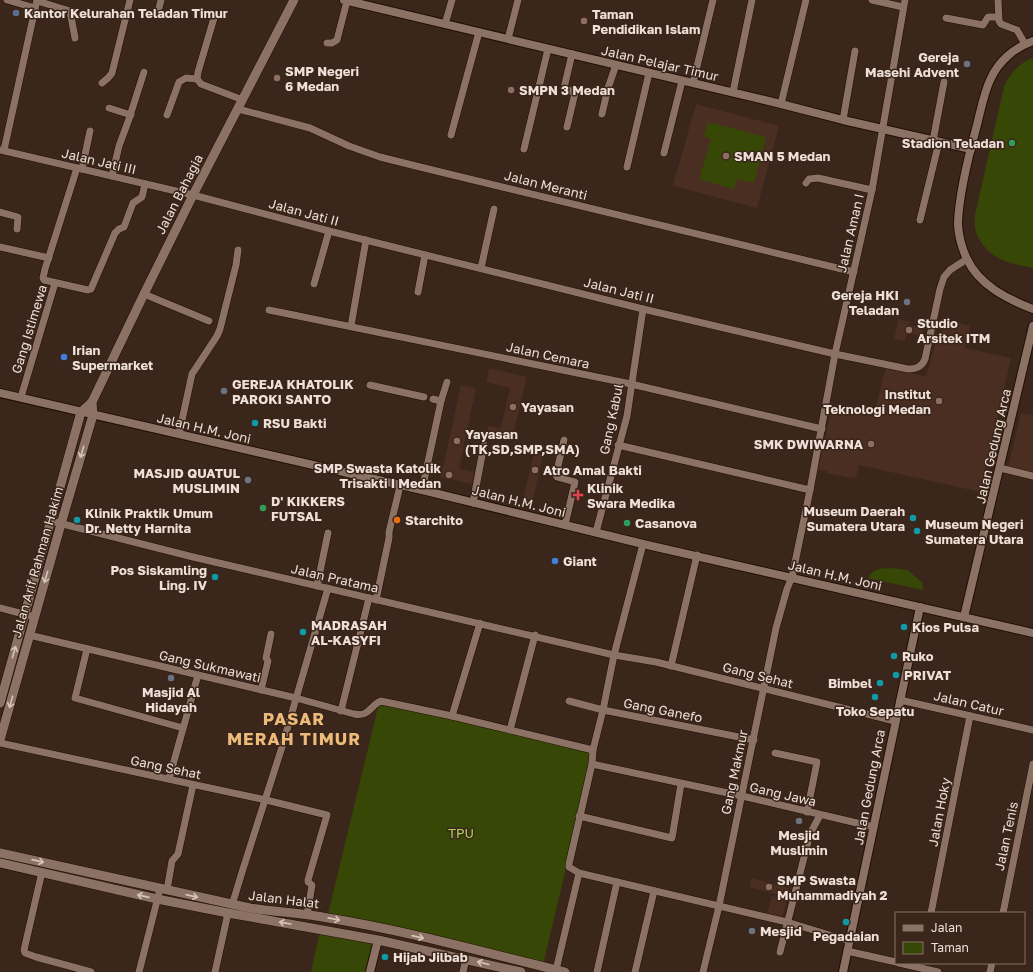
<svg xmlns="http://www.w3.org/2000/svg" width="1033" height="972" font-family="'Golos Text',sans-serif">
  <rect width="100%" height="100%" fill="#3b261b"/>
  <!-- built -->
  <g fill="#492e21">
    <path d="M696 104 779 126 757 208 673 186Z"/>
    <path d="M898 319 910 322 909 325 923 328 921 336 907 333 905 341 894 339Z"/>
    <path d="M945 320 970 326 965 348 1011 358 980 492 859 465 856 478 851 477 850 478 826 473 827 471 818 469 832 408 874 416 886 366 926 377 937 338 940 339Z"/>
    <path d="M489 368 527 377 512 440 486 434 488 426 501 428 510 388 486 382Z"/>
    <path d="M461 385 476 388 459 469 474 472 472 484 441 477Z"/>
    <path d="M1021 413 1033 415V474L1008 468Z"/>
    <path d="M534 452 543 455 532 503 523 500Z"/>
    <path d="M752 878 789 888 787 897 749 887Z"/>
    <path d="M772 896 787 900 782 918 767 914Z"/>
  </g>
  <!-- green -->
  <g fill="#374706">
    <path d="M1033 58V268C1011 263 995 262 981 242 975 233 974 225 975 215L1004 87C1011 72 1018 64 1033 58Z"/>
    <path d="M708 122 766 137 754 183 737 179 734 189 699 179 711 139 704 136Z"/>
    <path d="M892 568 907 570 922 582 923 590 868 578C875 567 880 569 892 568Z"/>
    <path d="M384 704 585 750 591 755 592 759 543 965 328 914 378 707Z"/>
    <path d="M320 931 375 943 368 972H311Z"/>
  </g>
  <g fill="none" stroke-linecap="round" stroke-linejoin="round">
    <!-- minor casing -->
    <g stroke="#210e05" stroke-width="8">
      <g id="minor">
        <path d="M7 0 35 8"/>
        <path d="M872 0 903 7"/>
        <path d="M998 0 999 21 1001 24 1017 30 1025 44"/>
        <path d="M37 1 70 11 75 38"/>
        <path d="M159 8 161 0"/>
        <path d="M214 18 198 72 197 79 201 84 243 100"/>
        <path d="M946 18 983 25 988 17H998"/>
        <path d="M445 24 452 0"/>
        <path d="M508 39 518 0"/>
        <path d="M327 43H332L337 40 347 1"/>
        <path d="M102 83 108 78 112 73 130 0"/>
        <path d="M693 83 713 0"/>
        <path d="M733 92 752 0"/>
        <path d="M781 104 806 0"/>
        <path d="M109 108 131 115"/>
        <path d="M238 109 310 128 349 146 380 157 420 167 854 272"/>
        <path d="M602 114 608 88 616 65"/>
        <path d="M167 115 179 82 186 78 197 79"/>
        <path d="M843 120 855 51"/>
        <path d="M567 127 575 93 564 88 572 54"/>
        <path d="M451 135 479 32"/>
        <path d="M933 141 944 82"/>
        <path d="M524 149 548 49"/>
        <path d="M0 150 193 195 329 231 643 309 835 354 908 369C916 369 922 367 925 359L940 289 944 277 950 270 967 259"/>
        <path d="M4 150 37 0"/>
        <path d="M664 153 682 81"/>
        <path d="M627 167 649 73"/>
        <path d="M77 168 45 269 43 278 44 280 88 290 91 289 115 233 119 229 124 227 133 203 142 197 145 184"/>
        <path d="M82 169 90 131"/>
        <path d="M112 176 119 146 129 119 144 72"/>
        <path d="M806 183 809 179 818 178 872 190"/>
        <path d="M0 212 18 217 17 229"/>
        <path d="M920 220 939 142"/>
        <path d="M0 247 49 258"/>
        <path d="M481 268 494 209"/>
        <path d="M314 284 329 231"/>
        <path d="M418 292 425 255"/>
        <path d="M144 294 209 321"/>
        <path d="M269 310 631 384 822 429"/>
        <path d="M351 326 366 240"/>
        <path d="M370 385 424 397"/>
        <path d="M21 397 55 283"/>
        <path d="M433 399 441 401"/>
        <path d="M179 434 192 374 217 336 220 329 236 265 238 250"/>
        <path d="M564 440 556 475 557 477 575 482 565 525"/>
        <path d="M618 445 810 490"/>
        <path d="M1000 468 1033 476"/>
        <path d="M422 490 441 401 447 382"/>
        <path d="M473 503 484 445"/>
        <path d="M51 521 193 557 614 655 656 662 895 721"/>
        <path d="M596 532 627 416 643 309"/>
        <path d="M643 544 614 655 603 710 593 750 592 764 569 864V867L579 873 787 922 849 941"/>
        <path d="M317 586 328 533"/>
        <path d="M376 600 389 538V532L400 486"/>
        <path d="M0 608 35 617"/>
        <path d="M29 635 296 698 354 714C370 717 369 706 381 701L452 716 593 750"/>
        <path d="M87 649 75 698 183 728"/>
        <path d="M671 666 697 555"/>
        <path d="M261 690 268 661 266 658 271 634"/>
        <path d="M900 700 1033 730"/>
        <path d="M569 701 603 710 754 740"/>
        <path d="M341 711 369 598"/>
        <path d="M452 716 480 623"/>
        <path d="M510 730 535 635"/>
        <path d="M0 743 266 800 327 815 308 880V882L312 885 307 915"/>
        <path d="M775 753 817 762 807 812"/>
        <path d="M592 764 742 796 874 827"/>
        <path d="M169 779 198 675"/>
        <path d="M579 816 672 838 681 784"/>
        <path d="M42 872 24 950 25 953 36 957 91 972"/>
        <path d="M167 890 172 861 178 854 193 785"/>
        <path d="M232 905 243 869 282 747 328 588"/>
        <path d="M931 913 970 716"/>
        <path d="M1003 913 1033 764"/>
        <path d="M847 951 896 962"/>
        <path d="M780 952 810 834 820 815"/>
        <path d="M899 963 938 972"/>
        <path d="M556 970 579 873"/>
        <path d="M139 972 160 889"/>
        <path d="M215 972 228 913"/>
        <path d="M463 972 466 959"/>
        <path d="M597 972 617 882"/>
        <path d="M635 972 654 891"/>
        <path d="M703 972 719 906 776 628 787 589 792 577 810 490 835 354 872 190 905 0"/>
        <path d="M990 972 992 963"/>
      </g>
    </g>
    <!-- tertiary casing -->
    <g stroke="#210e05" stroke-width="10">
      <g id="tertiary">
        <path d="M344 0 781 104 843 120 971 149"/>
        <path d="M1033 41C1015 47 999 61 991 78 984 92 981 109 977 125 969 154 959 193 958 223 958 234 962 249 967 259 979 285 1007 299 1033 309"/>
        <path d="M0 393 422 490 643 544 1033 633"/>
        <path d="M964 617 1033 326"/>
        <path d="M370 972 378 940"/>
        <path d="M843 972 920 607"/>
      </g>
    </g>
    <!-- secondary casing -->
    <g stroke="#210e05" stroke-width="10">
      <g id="secondary">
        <path d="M0 703 81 412 92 402 144 294 193 195 294 0"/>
        <path d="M0 740 61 524 93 415 92 402"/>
        <path d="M0 853 250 908C276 912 302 913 328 918 408 931 487 953 565 972"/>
        <path d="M0 863 157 899 228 913 378 940 521 972"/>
      </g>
    </g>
    <!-- minor -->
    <use href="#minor" stroke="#8b7265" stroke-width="7"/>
    <!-- tertiary -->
    <use href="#tertiary" stroke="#8b7265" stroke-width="8"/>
    <!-- secondary -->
    <use href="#secondary" stroke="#8b7265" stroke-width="9"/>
  </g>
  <!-- one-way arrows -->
  <defs><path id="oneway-shaft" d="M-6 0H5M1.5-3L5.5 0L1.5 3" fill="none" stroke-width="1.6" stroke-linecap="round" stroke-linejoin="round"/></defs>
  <g stroke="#d5c4bb">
    <use href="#oneway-shaft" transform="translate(82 452) rotate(107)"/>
    <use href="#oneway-shaft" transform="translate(46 577) rotate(106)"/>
    <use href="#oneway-shaft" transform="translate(14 652) rotate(-74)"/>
    <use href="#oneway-shaft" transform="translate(11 702) rotate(106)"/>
    <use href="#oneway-shaft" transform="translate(38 861) rotate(13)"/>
    <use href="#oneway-shaft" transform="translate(143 896) rotate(-167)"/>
    <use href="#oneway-shaft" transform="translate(192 896) rotate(13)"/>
    <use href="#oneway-shaft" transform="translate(334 919) rotate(11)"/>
    <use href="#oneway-shaft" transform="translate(285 923) rotate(-170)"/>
    <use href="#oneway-shaft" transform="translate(418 937) rotate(13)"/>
    <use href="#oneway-shaft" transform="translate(483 963) rotate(-166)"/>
  </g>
  <!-- markers -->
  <circle fill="#5c6f8a" stroke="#3b261b" stroke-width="1.5" cx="16" cy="13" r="4"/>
  <g fill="#8d6e63" stroke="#3b261b" stroke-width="1.5">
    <circle cx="584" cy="21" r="4"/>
    <circle cx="277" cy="78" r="4"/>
    <circle cx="511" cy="90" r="4"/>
    <circle cx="726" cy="156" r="4"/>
    <circle cx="909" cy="330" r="4"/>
    <circle cx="939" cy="401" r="4"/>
    <circle cx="513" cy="407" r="4"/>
    <circle cx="457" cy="441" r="4"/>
    <circle cx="871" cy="444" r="4"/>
    <circle cx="535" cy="470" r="4"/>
    <circle cx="449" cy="475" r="4"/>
    <circle cx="769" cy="887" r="4"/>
  </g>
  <g fill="#6b7280" stroke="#3b261b" stroke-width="1.5">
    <circle cx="967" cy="64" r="4"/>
    <circle cx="907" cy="302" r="4"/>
    <circle cx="224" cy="391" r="4"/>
    <circle cx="248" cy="480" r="4"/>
    <circle cx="171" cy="678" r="4"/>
    <circle cx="799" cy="821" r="4"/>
    <circle cx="752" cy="931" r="4"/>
  </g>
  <g fill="#2e9e5b" stroke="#3b261b" stroke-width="1.5">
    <circle cx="1012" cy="143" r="4"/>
    <circle cx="263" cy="508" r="4"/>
    <circle cx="627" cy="523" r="4"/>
  </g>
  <g fill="#3f7fe0" stroke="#3b261b" stroke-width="1.5">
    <circle cx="64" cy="357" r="4"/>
    <circle cx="555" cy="561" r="4"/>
  </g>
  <g fill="#0f9aa8" stroke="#3b261b" stroke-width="1.5">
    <circle cx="255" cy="423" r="4"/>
    <circle cx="913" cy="518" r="4"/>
    <circle cx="77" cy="520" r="4"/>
    <circle cx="917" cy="531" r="4"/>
    <circle cx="215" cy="577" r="4"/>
    <circle cx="904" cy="627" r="4"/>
    <circle cx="303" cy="632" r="4"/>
    <circle cx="894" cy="656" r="4"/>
    <circle cx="896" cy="675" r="4"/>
    <circle cx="880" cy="683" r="4"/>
    <circle cx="875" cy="697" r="4"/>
    <circle cx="846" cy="922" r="4"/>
    <circle cx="385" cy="957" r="4"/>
  </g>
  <path fill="#e0444e" stroke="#3b261b" stroke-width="1.5" d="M576 489h4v4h4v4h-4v4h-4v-4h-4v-4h4z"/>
  <circle fill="#e8710a" stroke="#3b261b" stroke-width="1.5" cx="397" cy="520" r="4"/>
  <g text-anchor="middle" stroke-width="3" stroke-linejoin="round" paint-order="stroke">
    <!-- poi labels -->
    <g font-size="13" font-weight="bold" fill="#eedfd8" stroke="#3b261b" text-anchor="start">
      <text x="24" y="18">Kantor Kelurahan Teladan Timur</text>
      <text x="592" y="19">Taman<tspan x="592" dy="15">Pendidikan Islam</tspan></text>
      <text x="959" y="62" text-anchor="end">Gereja<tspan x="959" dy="15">Masehi Advent</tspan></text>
      <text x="285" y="76">SMP Negeri<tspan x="285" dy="15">6 Medan</tspan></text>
      <text x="519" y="95">SMPN 3 Medan</text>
      <text x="1004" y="148" text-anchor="end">Stadion Teladan</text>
      <text x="734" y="161">SMAN 5 Medan</text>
      <text x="899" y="300" text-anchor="end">Gereja HKI<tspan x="899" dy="15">Teladan</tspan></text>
      <text x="917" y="328">Studio<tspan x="917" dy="15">Arsitek ITM</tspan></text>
      <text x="72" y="355">Irian<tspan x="72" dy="15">Supermarket</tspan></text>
      <text x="232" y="389">GEREJA KHATOLIK<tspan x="232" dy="15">PAROKI SANTO</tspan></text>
      <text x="931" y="399" text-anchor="end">Institut<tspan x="931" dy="15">Teknologi Medan</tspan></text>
      <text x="521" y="412">Yayasan</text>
      <text x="263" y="428">RSU Bakti</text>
      <text x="465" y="439">Yayasan<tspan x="465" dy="15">(TK,SD,SMP,SMA)</tspan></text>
      <text x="863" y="449" text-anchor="end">SMK DWIWARNA</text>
      <text x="441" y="473" text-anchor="end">SMP Swasta Katolik<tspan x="441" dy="15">Trisakti I Medan</tspan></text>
      <text x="543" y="475">Atro Amal Bakti</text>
      <text x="240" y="478" text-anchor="end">MASJID QUATUL<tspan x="240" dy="15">MUSLIMIN</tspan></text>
      <text x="587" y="493">Klinik<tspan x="587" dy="15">Swara Medika</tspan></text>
      <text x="271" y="506">D' KIKKERS<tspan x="271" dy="15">FUTSAL</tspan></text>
      <text x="905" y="516" text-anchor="end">Museum Daerah<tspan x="905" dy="15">Sumatera Utara</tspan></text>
      <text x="85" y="518">Klinik Praktik Umum<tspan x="85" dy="15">Dr. Netty Harnita</tspan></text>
      <text x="405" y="525">Starchito</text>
      <text x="635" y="528">Casanova</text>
      <text x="925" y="529">Museum Negeri<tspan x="925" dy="15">Sumatera Utara</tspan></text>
      <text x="563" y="566">Giant</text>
      <text x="207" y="575" text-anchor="end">Pos Siskamling<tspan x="207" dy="15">Ling. IV</tspan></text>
      <text x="311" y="630">MADRASAH<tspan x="311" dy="15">AL-KASYFI</tspan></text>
      <text x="912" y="632">Kios Pulsa</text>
      <text x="902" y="661">Ruko</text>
      <text x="904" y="680">PRIVAT</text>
      <text x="872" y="688" text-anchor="end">Bimbel</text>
      <text x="171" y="697" text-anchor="middle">Masjid Al<tspan x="171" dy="15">Hidayah</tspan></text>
      <text x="875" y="716" text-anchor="middle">Toko Sepatu</text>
      <text x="799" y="840" text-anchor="middle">Mesjid<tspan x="799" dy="15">Muslimin</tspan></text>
      <text x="777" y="885">SMP Swasta<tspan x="777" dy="15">Muhammadiyah 2</tspan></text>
      <text x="760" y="936">Mesjid</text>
      <text x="846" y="941" text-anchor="middle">Pegadaian</text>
      <text x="393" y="962">Hijab Jilbab</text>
    </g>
    <!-- street labels -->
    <g font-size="13" fill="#eedfd8" stroke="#3b261b">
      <text transform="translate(660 63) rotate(13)" y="5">Jalan Pelajar Timur</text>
      <text transform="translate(99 161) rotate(13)" y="5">Jalan Jati III</text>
      <text transform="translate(546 185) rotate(14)" y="5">Jalan Meranti</text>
      <text transform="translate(179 194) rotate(-63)" y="5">Jalan Bahagia</text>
      <text transform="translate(304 212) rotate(15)" y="5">Jalan Jati II</text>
      <text transform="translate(850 233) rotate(-77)" y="5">Jalan Aman I</text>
      <text transform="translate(619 290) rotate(14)" y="5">Jalan Jati II</text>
      <text transform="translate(29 329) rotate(-73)" y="5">Gang Istimewa</text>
      <text transform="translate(548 355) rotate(12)" y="5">Jalan Cemara</text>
      <text transform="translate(611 419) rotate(-78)" y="5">Gang Kabul</text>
      <text transform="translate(204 428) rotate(13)" y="5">Jalan H.M. Joni</text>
      <text transform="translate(993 446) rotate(-77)" y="5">Jalan Gedung Arca</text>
      <text transform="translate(519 501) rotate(14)" y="5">Jalan H.M. Joni</text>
      <text transform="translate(37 562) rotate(-74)" y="5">Jalan Arif Rahman Hakim</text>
      <text transform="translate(835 575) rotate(13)" y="5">Jalan H.M. Joni</text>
      <text transform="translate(335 578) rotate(13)" y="5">Jalan Pratama</text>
      <text transform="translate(210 666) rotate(13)" y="5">Gang Sukmawati</text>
      <text transform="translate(758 675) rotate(14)" y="5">Gang Sehat</text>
      <text transform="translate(969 703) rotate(13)" y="5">Jalan Catur</text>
      <text transform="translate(663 710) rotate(11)" y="5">Gang Ganefo</text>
      <text transform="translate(166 767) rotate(12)" y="5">Gang Sehat</text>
      <text transform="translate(734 772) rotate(-78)" y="5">Gang Makmur</text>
      <text transform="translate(869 787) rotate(-79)" y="5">Jalan Gedung Arca</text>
      <text transform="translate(783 794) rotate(13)" y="5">Gang Jawa</text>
      <text transform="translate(939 812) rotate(-79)" y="5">Jalan Hoky</text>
      <text transform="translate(1006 836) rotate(-78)" y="5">Jalan Tenis</text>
      <text transform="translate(284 899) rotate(7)" y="5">Jalan Halat</text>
    </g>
    <!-- park labels -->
    <g font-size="13" fill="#b1d460" stroke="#3b261b">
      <text x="461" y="838">TPU</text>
    </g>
    <!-- district labels -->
    <g font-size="17" font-weight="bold" letter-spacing="1" fill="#ecba79" stroke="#3b261b">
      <text x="294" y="725">PASAR<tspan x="294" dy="20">MERAH TIMUR</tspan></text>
    </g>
  </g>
  <!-- legend -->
  <rect x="895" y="912" width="130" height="52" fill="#3b261b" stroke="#837067"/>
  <rect x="903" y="925" width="20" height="6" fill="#8b7265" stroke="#837067"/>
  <text x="931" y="932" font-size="12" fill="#eedfd8">Jalan</text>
  <rect x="903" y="942" width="20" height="12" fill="#374706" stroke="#837067"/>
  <text x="931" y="952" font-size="12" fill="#eedfd8">Taman</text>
</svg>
